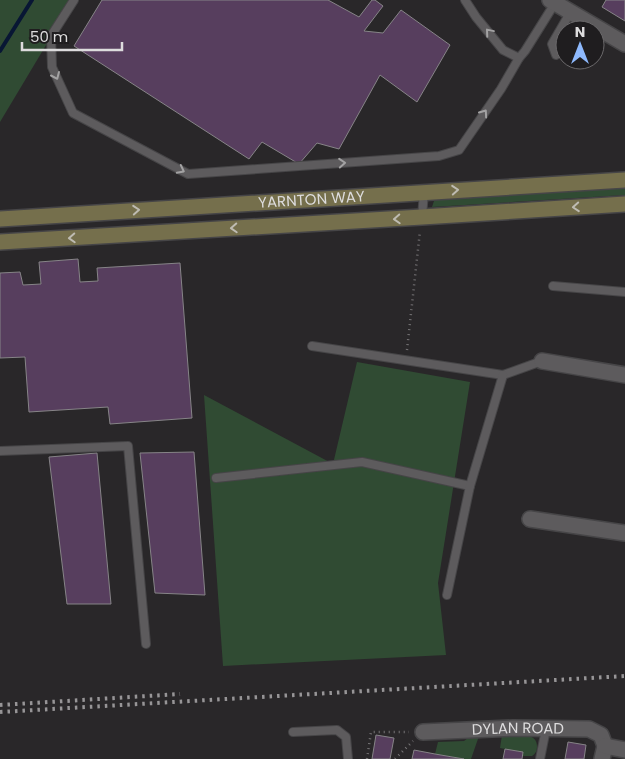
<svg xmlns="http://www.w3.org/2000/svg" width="625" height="759" font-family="Poppins,sans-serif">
  <rect width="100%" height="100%" fill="#292729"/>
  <!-- green -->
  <g fill="#304b33">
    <path d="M0 0H73L0 122Z"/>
    <path d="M625 186V195L432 207 434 201 441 198Z"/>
    <path d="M357 362 470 382 438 583 446 655 223 666 204 395 333 464Z"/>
    <path d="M502 735C513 735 537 731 537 746 537 751 536 753 532 756H522L523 752 500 748Z"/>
    <path d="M473 736H479L471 759H464L435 754 438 742 464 741 468 738Z"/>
  </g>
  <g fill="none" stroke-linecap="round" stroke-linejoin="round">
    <!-- stream -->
    <path stroke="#081634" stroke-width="4" d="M0 51 32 0"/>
  </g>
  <!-- building -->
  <g fill="#573e5e" stroke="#868487">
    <path d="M102 0H328L359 17 372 0H375L383 6 364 31 383 33 401 10 450 45 417 102 380 75 339 149 317 143 299 164 262 142 249 159 74 46Z"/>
    <path d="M606 0H625V21L602 7Z"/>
    <path d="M78 259 80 282 98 281 97 268 180 263 192 418 110 424 108 407 29 412 25 357 0 358V273L20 272 23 285 41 284 39 262Z"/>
    <path d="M194 452 205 595 155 593 140 453Z"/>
    <path d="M97 453 111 604H67L49 457Z"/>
    <path d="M376 735 394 738 390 759H372Z"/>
    <path d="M568 742 586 745 584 759H565Z"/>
    <path d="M505 749 523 752 522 759H503Z"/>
    <path d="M414 750 435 754 464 759H412Z"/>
  </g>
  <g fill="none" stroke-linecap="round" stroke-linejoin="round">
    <!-- lane casing -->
    <g stroke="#464547" stroke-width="10">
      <g id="lane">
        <path d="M74 0 51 36 52 67 73 113 188 174 439 156 459 150 501 89 519 58 525 51 555 3"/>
        <path d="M465 0 476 17 503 50 519 58"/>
        <path d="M556 55 552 44 570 13"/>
        <path d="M422 217 424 192"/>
        <path d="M553 286 625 292"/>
        <path d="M312 346 503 375 542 361"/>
        <path d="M0 451 128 446 146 644"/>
        <path d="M216 478 362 462 470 486 503 375"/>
        <path d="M447 595 470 486"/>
        <path d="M293 732 337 730 346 737 348 759"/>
        <path d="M540 759 546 729"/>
      </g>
    </g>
    <!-- street casing -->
    <g stroke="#464547" stroke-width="18">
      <g id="street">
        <path d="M550 0 625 44"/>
        <path d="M542 361 625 375"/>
        <path d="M530 519 625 533"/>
        <path id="s1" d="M423 732 513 728 589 729 601 735 605 746 602 759"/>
        <path d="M605 746 625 750"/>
      </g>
    </g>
    <!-- secondary casing -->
    <g stroke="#464547" stroke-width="18">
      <g id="secondary">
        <path id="s2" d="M0 219 625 180"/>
        <path d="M0 242 422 217 625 204"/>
      </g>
    </g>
    <!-- path -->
    <g stroke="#767476" stroke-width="2.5" stroke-dasharray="1 4" stroke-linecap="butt">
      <path d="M407 350 420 231"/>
      <path d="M367 759 371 732H409"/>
      <path d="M395 759 413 741"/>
    </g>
    <!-- lane -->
    <use href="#lane" stroke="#5d5b5d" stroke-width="8"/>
    <!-- street -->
    <use href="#street" stroke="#5d5b5d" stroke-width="15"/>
    <!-- secondary -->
    <use href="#secondary" stroke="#756f4c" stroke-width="15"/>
    <!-- rail -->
    <g stroke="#979597" stroke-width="4" stroke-dasharray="2.5 5" stroke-linecap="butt">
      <path d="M0 705 180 694"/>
      <path d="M0 712 625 676"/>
    </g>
  </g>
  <!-- one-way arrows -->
  <defs><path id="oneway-chevron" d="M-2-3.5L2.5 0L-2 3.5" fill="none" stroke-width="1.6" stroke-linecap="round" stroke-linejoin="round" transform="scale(1.25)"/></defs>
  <g stroke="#a3a2a3">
    <use href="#oneway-chevron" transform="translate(489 32) rotate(-130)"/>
    <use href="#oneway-chevron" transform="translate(56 76) rotate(66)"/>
    <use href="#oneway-chevron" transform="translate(484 113) rotate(-55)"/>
    <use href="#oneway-chevron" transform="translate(342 163) rotate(-4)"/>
    <use href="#oneway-chevron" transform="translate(181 170) rotate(27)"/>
  </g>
  <g stroke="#bebbb2">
    <use href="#oneway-chevron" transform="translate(455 190) rotate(-4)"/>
    <use href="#oneway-chevron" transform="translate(576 207) rotate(176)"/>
    <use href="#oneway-chevron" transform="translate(136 210) rotate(-4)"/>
    <use href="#oneway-chevron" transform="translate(397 219) rotate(177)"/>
    <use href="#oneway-chevron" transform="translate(234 228) rotate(177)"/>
    <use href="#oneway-chevron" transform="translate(72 238) rotate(177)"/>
  </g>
  <g text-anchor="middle" stroke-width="5" stroke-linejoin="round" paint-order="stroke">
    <!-- street labels -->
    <g font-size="15" fill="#dddcdd" stroke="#1f1d1f">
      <text dy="5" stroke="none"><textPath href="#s2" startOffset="312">YARNTON WAY</textPath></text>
      <text dy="5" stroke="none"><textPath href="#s1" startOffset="95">DYLAN ROAD</textPath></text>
    </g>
  </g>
  <!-- north arrow -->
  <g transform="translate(580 45)"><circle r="24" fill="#1f1d1f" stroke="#6b696b"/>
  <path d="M0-4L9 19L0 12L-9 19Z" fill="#8eb9fd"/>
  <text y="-8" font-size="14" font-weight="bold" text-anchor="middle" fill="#dddcdd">N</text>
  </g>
  <!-- scale -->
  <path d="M22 42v8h100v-8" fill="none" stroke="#dddcdd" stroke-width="2.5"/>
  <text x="30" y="42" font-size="15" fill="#dddcdd" stroke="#1f1d1f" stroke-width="4" paint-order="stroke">50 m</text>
</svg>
